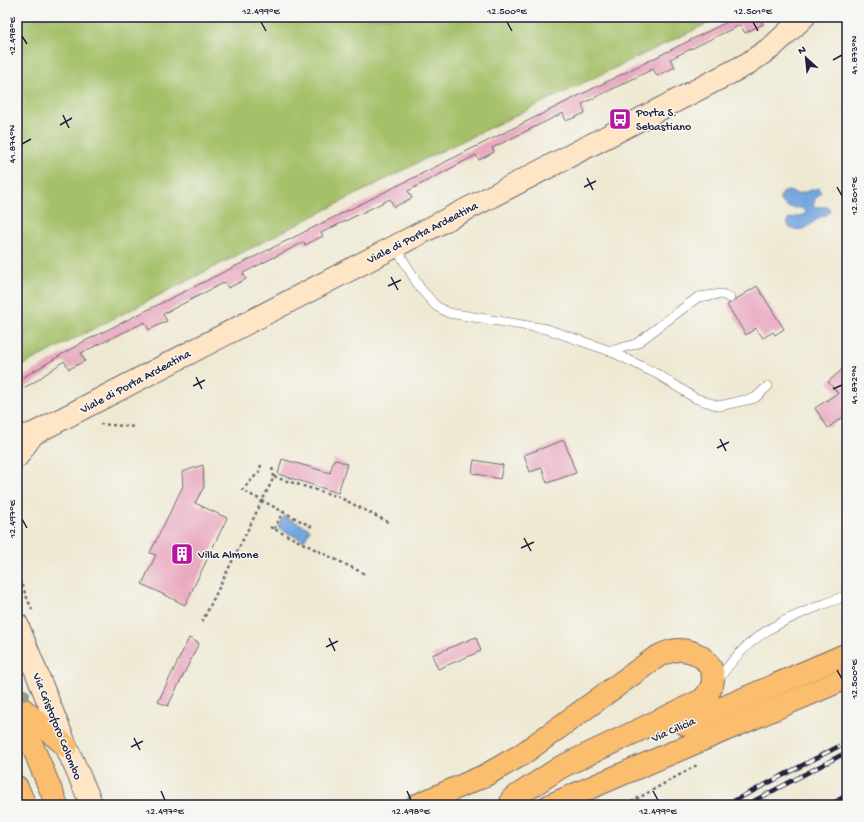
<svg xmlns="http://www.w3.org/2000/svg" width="864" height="822" font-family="'Gochi Hand',sans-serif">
  <rect width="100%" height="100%" fill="#f6f6f2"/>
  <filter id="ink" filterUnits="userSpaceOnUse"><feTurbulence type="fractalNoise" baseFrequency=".025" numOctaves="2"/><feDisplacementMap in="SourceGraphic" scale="8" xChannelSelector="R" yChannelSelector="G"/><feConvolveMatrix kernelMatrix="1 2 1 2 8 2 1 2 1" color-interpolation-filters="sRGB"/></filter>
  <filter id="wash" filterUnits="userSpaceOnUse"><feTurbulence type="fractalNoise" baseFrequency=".012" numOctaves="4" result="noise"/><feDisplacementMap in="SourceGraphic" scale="16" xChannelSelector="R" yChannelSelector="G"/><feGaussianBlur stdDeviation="0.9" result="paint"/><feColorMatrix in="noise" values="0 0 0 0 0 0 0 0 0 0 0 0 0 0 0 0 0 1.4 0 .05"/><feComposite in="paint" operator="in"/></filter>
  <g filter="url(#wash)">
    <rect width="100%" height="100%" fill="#efe9d3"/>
    <!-- green -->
    <path fill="#a4c067" stroke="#637151" d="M17 17H721L431 156 17 368Z"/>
    <!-- water -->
    <g fill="#73a6df" stroke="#4a648d">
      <path d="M818 188 821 193 815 199 813 207H828L830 211C827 216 824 215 819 218 808 225 807 233 790 228L787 222 788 219 806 214C804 205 796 209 789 207 785 206 783 203 780 201V197L783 193 788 191 798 194Z"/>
      <path d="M284 516 310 529 304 541 278 528Z"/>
    </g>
    <g id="blocks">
      <!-- building -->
      <g fill="#e9a9bf">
        <path d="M737 17H759L763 24 745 33 740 25 670 59 675 67 657 76 653 69 582 104 585 113 566 121 563 113 492 148 494 152 479 160 476 155 408 191 412 198 394 207 390 199 321 233 323 236 305 245 304 242 243 273 246 279 228 288 225 282 163 314 167 321 149 330 145 322 81 353 85 361 69 369 64 361 33 383 17 391V381L83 342Z"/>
        <path d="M757 286 784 329 775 335 773 332 763 338 756 328 746 335 727 305Z"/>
        <path d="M847 365V414L828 428 815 408 838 393 828 382Z"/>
        <path d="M564 440 576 473 547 483 542 468 530 472 524 455Z"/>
        <path d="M282 459 330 473 334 459 347 464 338 493 278 474Z"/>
        <path d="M474 460 503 465 500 479 472 473Z"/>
        <path d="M203 465 204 487 195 503 227 518 185 605 142 584 156 555 150 553 183 486 182 472Z"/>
        <path d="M476 637 481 651 438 669 432 655Z"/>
        <path d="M189 638 199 643 168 706 158 702Z"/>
      </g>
    </g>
  </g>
  <g filter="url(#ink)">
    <use href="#blocks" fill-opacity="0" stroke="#6a6870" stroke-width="1"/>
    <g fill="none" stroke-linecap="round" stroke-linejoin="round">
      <!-- lane casing -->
      <g stroke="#6a6870" stroke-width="10">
        <g id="lane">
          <path d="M395 246 420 288 436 306 449 313 547 329 610 351 636 344 698 297 722 294 730 298"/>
          <path d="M610 351 659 375 695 398 719 406 755 398 768 386"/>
          <path d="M717 682C753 626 789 619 847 595"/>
        </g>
      </g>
      <!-- secondary casing -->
      <g stroke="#6a6870" stroke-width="24">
        <g id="secondary">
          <path d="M17 438 33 434 747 64 772 47 804 17"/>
          <path d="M17 457 33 434"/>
          <path d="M17 624 66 746 92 805"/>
        </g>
      </g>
      <!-- primary casing -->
      <g stroke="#6a6870" stroke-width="24">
        <g id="primary">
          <path d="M18 705 66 746"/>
          <path d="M17 709 57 805"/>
          <path d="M685 724 847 654"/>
          <path d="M17 787 25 805"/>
          <path d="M417 805 486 775 521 755 655 658C662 654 670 650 679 650 707 650 726 678 702 700L561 767 512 799"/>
          <path d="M550 805 847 678"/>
        </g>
      </g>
      <!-- path -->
      <g stroke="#6a6870" stroke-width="2.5" stroke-dasharray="3 3" stroke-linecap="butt">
        <path d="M100 424 136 427"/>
        <path d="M261 465 259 472 242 490 314 528"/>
        <path d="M274 477 339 497 390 523"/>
        <path d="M270 527 365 574"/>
        <path d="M274 529 283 512"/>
        <path d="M17 574 33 612"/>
        <path d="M202 622 274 477 272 467"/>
        <path d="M626 805 697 765"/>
      </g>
      <!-- lane -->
      <use href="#lane" stroke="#fff" stroke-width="9"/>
      <!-- secondary -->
      <use href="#secondary" stroke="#fde5c5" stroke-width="22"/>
      <!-- primary -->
      <use href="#primary" stroke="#fbbd6e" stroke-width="22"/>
      <!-- rail casing -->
      <g stroke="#22223b" stroke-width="4.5">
        <g id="rail">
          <path d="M726 805 847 742"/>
          <path d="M746 805 847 752"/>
          <path d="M830 805 847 795"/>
        </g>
      </g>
      <!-- rail -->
      <use href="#rail" stroke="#f6f6f2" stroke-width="3" stroke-dasharray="9" stroke-linecap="butt"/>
    </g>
    <!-- trees -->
    <circle fill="#989a88" cx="24" cy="695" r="6"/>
  </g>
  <!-- ticks -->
  <path fill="none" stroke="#22223b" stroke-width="1.5" d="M261 22 266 31M507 22 512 31M753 22 758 31M22 36 27 44M833 60 842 55M63 115 69 128M60 125 72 118M22 144 31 139M587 178 593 190M584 187 596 181M837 187 842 196M391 277 398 290M388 286 401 280M196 377 202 389M193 386 205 380M833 389 842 385M720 439 726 451M717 448 729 442M22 519 27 528M524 538 531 551M521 548 534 542M329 638 335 651M326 647 338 641M837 670 842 679M134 738 140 750M131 747 143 741M161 791 165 800M407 791 411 800M653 791 658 800"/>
  <!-- icons -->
  <defs>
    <g id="bus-square" transform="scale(1.15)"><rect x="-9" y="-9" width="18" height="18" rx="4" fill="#b5179e" stroke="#f6f6f2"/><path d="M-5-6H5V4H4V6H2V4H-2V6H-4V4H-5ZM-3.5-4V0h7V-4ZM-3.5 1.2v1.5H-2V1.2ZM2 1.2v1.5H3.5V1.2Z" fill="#fff"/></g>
    <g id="building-square" transform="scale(1.15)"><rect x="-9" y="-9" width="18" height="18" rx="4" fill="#b5179e" stroke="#f6f6f2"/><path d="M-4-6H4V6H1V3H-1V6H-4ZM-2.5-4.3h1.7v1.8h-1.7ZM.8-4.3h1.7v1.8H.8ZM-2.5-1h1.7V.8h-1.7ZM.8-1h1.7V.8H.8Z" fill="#fff"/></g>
  </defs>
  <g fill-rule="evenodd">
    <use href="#bus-square" x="620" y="119"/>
    <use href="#building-square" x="182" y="554"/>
  </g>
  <g text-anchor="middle" stroke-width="3" stroke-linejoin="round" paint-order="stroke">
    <!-- poi labels -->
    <g font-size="12" fill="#22223b" stroke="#f6f6f2" text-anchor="start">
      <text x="636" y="116">Porta S.<tspan x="636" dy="14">Sebastiano</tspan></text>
      <text x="198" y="558">Villa Almone</text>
    </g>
    <!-- street labels -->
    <g font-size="12" fill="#22223b" stroke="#f6f6f2">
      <text transform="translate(422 232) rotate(-27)" y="4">Viale di Porta Ardeatina</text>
      <text transform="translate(135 381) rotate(-28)" y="4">Viale di Porta Ardeatina</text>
      <text transform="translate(58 726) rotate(68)" y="4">Via Cristoforo Colombo</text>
      <text transform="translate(673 729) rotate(-24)" y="4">Via Cilicia</text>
    </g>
  </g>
  <!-- margin -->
  <rect width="864" height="822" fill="none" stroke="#f6f6f2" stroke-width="44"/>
  <!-- north arrow -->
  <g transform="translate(806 58) rotate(333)" stroke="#f6f6f2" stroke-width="3" paint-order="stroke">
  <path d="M0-3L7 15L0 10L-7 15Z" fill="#22223b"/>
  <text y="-6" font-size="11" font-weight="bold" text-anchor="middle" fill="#22223b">N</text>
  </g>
  <rect x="22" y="22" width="820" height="778" fill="none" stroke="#22223b" stroke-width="1.5"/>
  <g font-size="10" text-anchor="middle" fill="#22223b">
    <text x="261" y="14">12.499°E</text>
    <text x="507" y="14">12.500°E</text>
    <text x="753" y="14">12.501°E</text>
    <text transform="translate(11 36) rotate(-90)" y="4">12.498°E</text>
    <text transform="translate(853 55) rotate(-90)" y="4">41.873°N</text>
    <text transform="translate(11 144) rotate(-90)" y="4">41.874°N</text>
    <text transform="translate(853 196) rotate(-90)" y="4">12.501°E</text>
    <text transform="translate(853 385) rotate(-90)" y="4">41.872°N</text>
    <text transform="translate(11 519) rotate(-90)" y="4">12.497°E</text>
    <text transform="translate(853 679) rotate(-90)" y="4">12.500°E</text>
    <text x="165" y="814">12.497°E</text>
    <text x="411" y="814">12.498°E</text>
    <text x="658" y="814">12.499°E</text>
  </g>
</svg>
